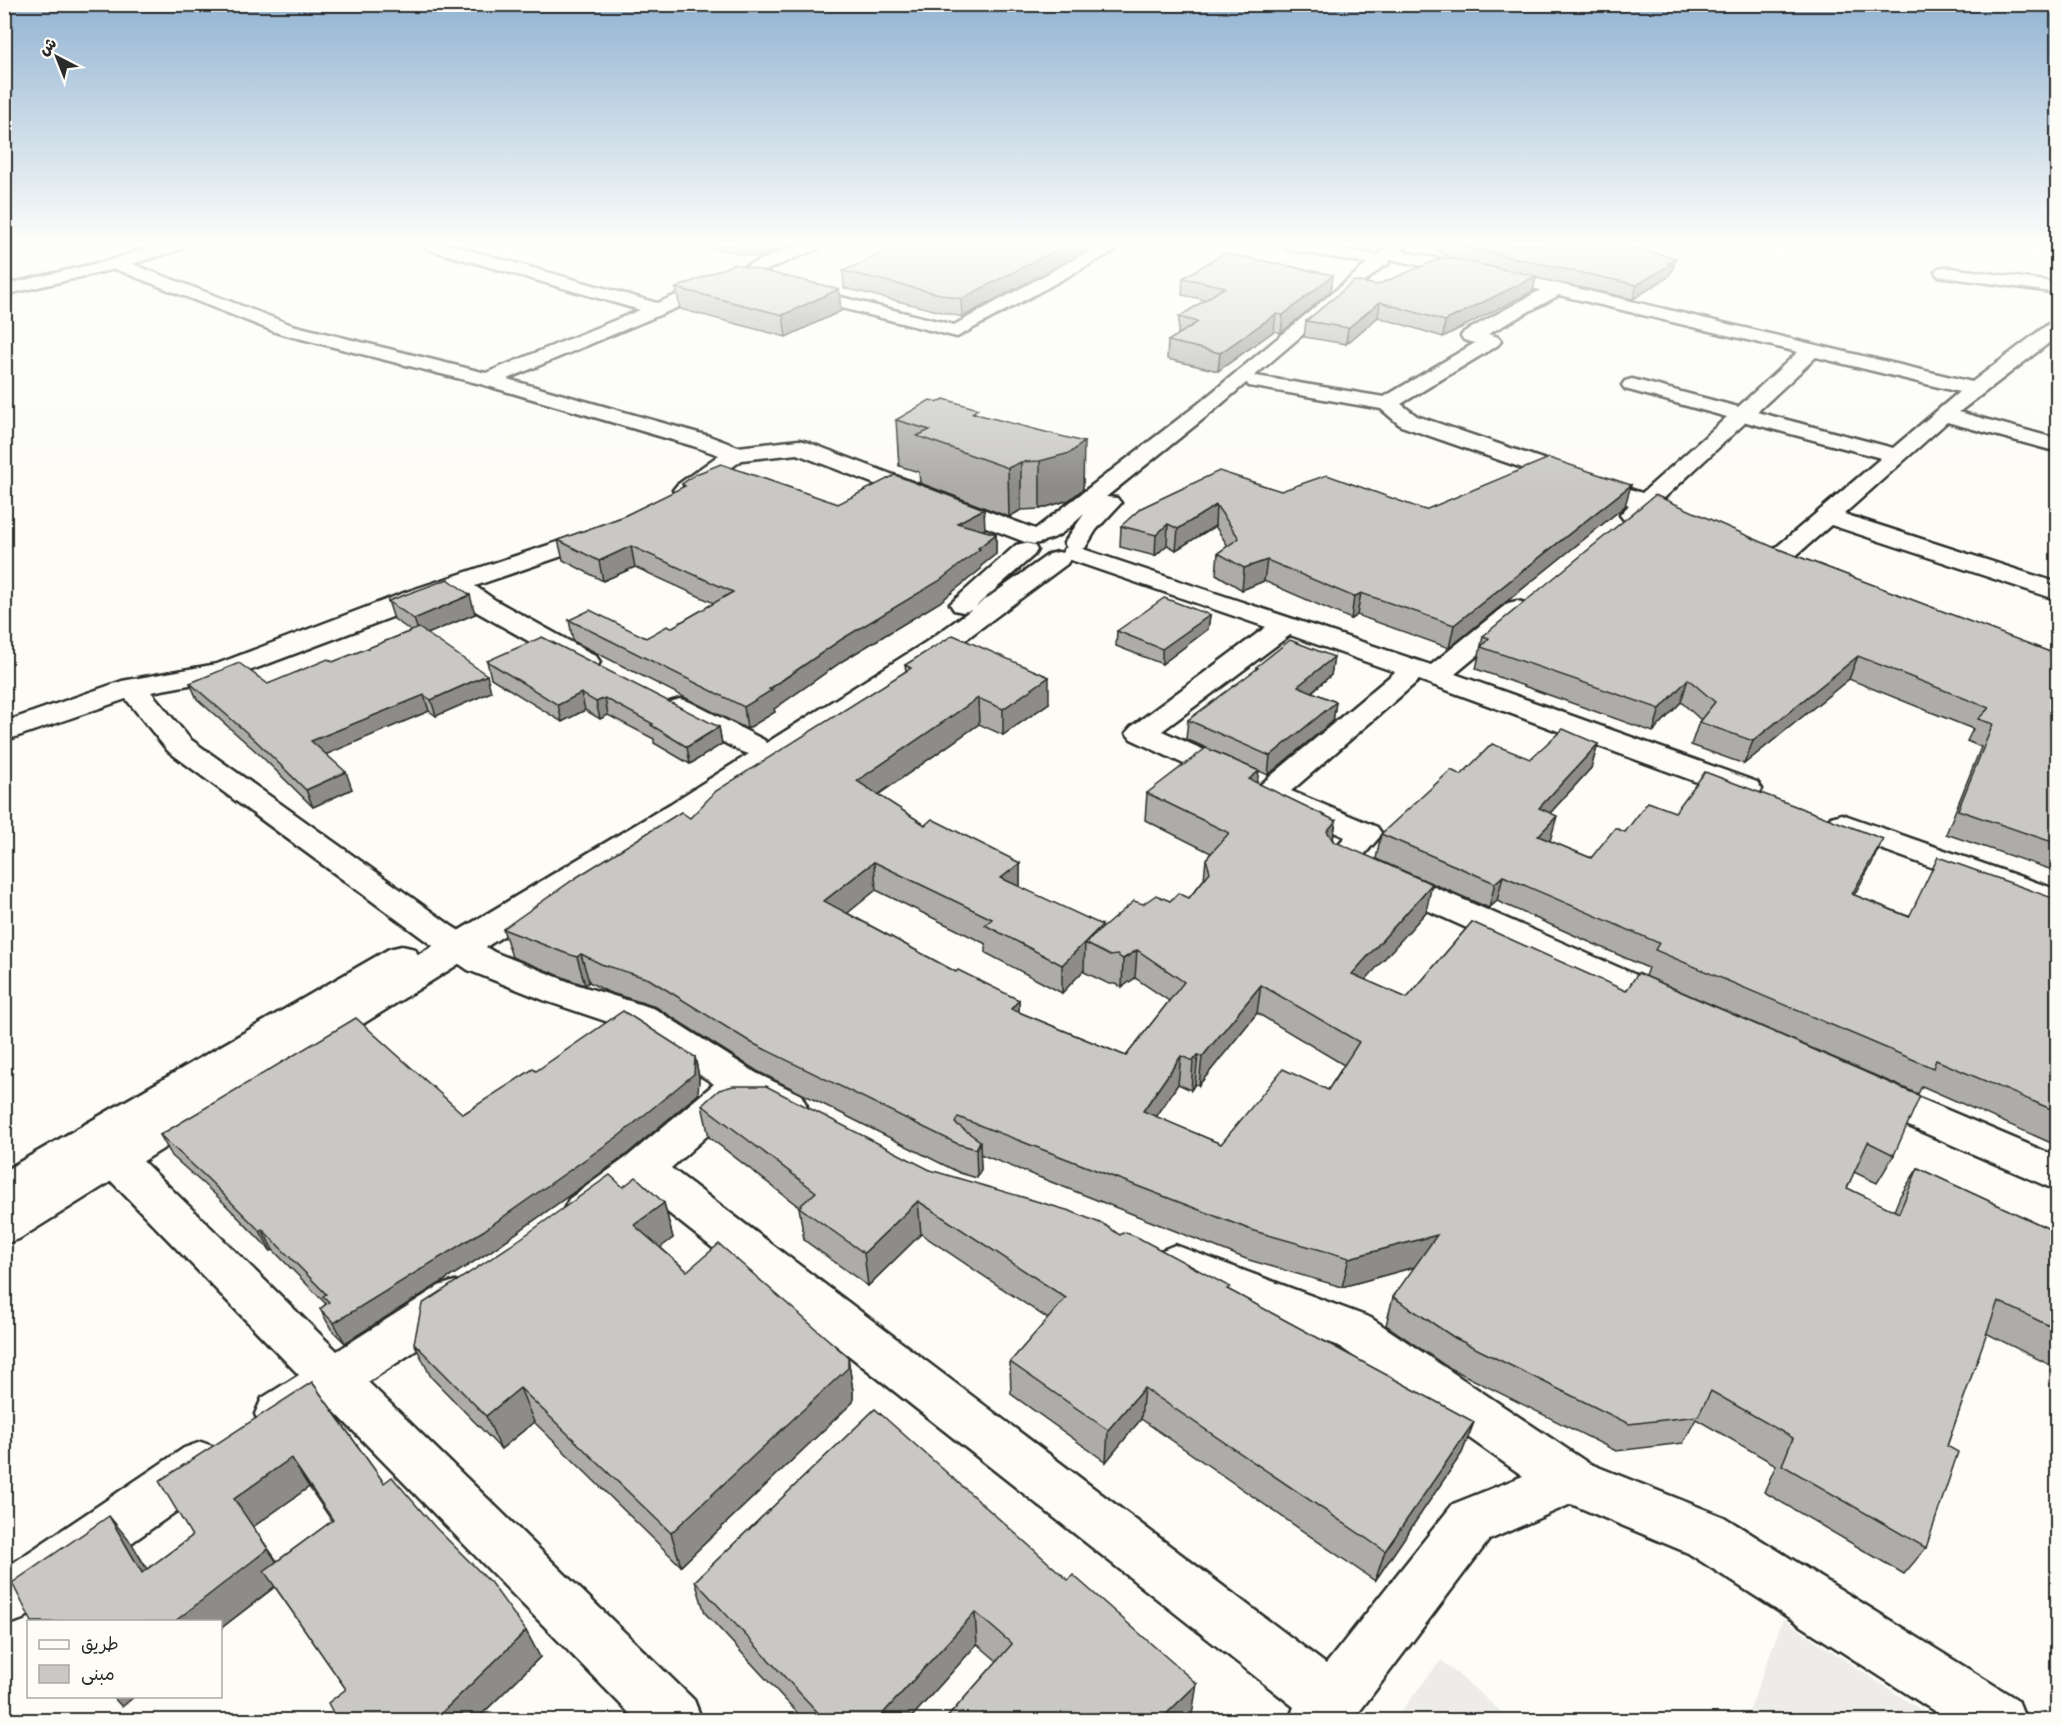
<svg xmlns="http://www.w3.org/2000/svg" width="2062" height="1725" font-family="Kalam,'Playpen Sans Arabic',sans-serif">
  <rect width="100%" height="100%" fill="#fdfcf7"/>
  <filter id="ink" filterUnits="userSpaceOnUse"><feTurbulence type="fractalNoise" baseFrequency=".0167" numOctaves="2"/><feDisplacementMap in="SourceGraphic" scale="12" xChannelSelector="R" yChannelSelector="G"/><feConvolveMatrix kernelMatrix="1 2 1 2 8 2 1 2 1" color-interpolation-filters="sRGB"/></filter>
  <g filter="url(#ink)">
    <!-- built -->
    <g fill="#edece8">
      <path d="M1783 1619 1936 1720H1746Z"/>
      <path d="M1441 1660 1511 1720H1394Z"/>
    </g>
    <g fill="none" stroke-linecap="round" stroke-linejoin="round">
      <!-- minor casing -->
      <g stroke="#2b2b2b" stroke-width="5">
        <g id="minor">
          <path d="M158 245H183L181 249 132 264 292 325 486 373 640 310 427 249 425 245H451L657 303 797 245H819L817 249 507 379 709 436 738 447 799 440 807 442 1043 532 1046 537 1043 542 1034 544 1025 542 797 454 742 460 693 495 685 497 677 495 673 490 677 485 719 455 693 446 481 384 278 333 115 269 4 295V285L111 260Z"/>
          <path d="M1100 245H1120L1118 249 957 337 790 295 787 291 790 287 796 286 954 325Z"/>
          <path d="M1283 245H1319L1382 256 1383 250 1389 249 1504 271 1972 382 2051 322 2058 320V336L1959 412 2058 439V452L1947 422 1844 514 2058 583V600L1831 525 1784 566 1775 569 1766 566 1762 561 1766 556 1881 458 1746 422 1661 501 1694 516 1698 521 1694 526 1686 528 1678 526 1648 513C1640 520 1635 523 1624 520L1620 515 1629 505 1401 426 1381 409 1249 386 1246 382 1249 378 1256 376 1384 397 1475 343 1464 340 1461 336 1464 332 1541 290 1389 259 1388 265 1382 266 1291 250 1285 249ZM1559 295 1798 352 1738 407 1632 379 1625 381 1622 385 1625 389 1727 417 1642 493 1417 416 1401 404 1498 345 1501 341 1498 337 1488 334ZM1816 357 1959 392 1893 448 1757 412Z"/>
          <path d="M1944 267 2058 283V293L1938 276 1935 272 1938 268Z"/>
          <path d="M603 527 612 529 615 534 612 539 475 586 495 600 596 656 600 662 596 668 586 670 576 668 477 612 453 594 233 677 151 692 190 739 453 927 494 952 572 983 655 1009 756 1073 801 1095 807 1106 801 1117 787 1121 745 1102 671 1168 1326 1664 1453 1504 1523 1476 1339 1346 1160 1277 1153 1264 1160 1251 1175 1245 1371 1318 1588 1463 1724 1517 2018 1700 2026 1720H1948L1688 1553 1571 1504 1489 1540 1353 1720H1289L1294 1707 642 1192 599 1223 584 1228 569 1223 563 1211 569 1199 627 1157 714 1084 629 1029 546 1001 468 970 429 943 168 751 126 699 4 741V722L122 681 217 664 409 591Z"/>
          <path d="M1074 546 1431 665 1508 603 1517 601 1526 603 1530 609 1526 615 1455 674 1757 782 1762 789 1757 796 1746 798 1735 796 1419 680 1291 791 1377 827 1382 834 1363 856 1682 995 1687 1004 1682 1013 1669 1017 1656 1013 1329 866 1325 859 1345 837 1276 806 1273 801 1260 799 1255 792 1260 785 1395 672 1290 635 1162 731 1246 769 1250 776 1246 783 1235 785 1224 783 1131 739 1126 733 1131 727 1266 627 1065 558 1062 553 1065 548Z"/>
          <path d="M680 699 690 702 764 740 768 746 764 752 753 755 742 752 670 714 666 708 670 702Z"/>
          <path d="M1842 814 2058 890V913L1831 831 1826 824 1831 817Z"/>
          <path d="M1872 1078 2058 1157V1191L1858 1104 1852 1093 1858 1082Z"/>
          <path d="M95 1123 109 1128 337 1351 439 1286 455 1281 471 1286 477 1300 471 1314 368 1382 694 1700 702 1720H636L330 1407 296 1430 279 1436 262 1430 255 1414 262 1398 299 1375 81 1150 75 1139 81 1128Z"/>
          <path d="M201 1442 218 1448 225 1465 218 1482 23 1619 4 1626V1569L184 1448Z"/>
        </g>
      </g>
      <!-- major casing -->
      <g stroke="#2b2b2b" stroke-width="5">
        <g id="major">
          <path d="M1390 245H1408L1212 412 1106 497 1117 498 1121 503 1096 530 1085 548 1076 550 1067 548 1064 543 1084 514C1070 526 1054 545 1034 540L1031 535 1034 530 1198 404Z"/>
          <path d="M1025 543 1034 545 1037 550 1034 555 975 607 1049 554 1058 552 1067 554 1070 559 1067 564 946 654 692 818 19 1239 4 1244V1171L389 949 402 946 415 949 418 955 670 804 926 642 971 610 963 612 954 610 950 604 1016 545Z"/>
        </g>
      </g>
      <!-- minor -->
      <use href="#minor" fill="#fdfcf7" fill-rule="evenodd"/>
      <!-- major -->
      <use href="#major" fill="#fdfcf7" fill-rule="evenodd"/>
    </g>
    <!-- wall -->
    <g fill="#adaca9" stroke="#2b2b2b" stroke-width="1.5" fill-rule="evenodd">
      <path d="M702 245H791L759 258Z"/>
      <path d="M1098 245 962 317 844 288 843 271Z"/>
      <path d="M1427 245H1621L1676 258 1672 271 1670 273 1668 277 1633 299 1536 278 1533 291 1443 337 1378 317 1346 344 1304 337 1306 321 1377 285 1454 259Z"/>
      <path d="M1333 275 1331 291 1281 333 1274 331 1218 371 1167 359 1168 341 1178 335 1179 317 1206 300 1182 295 1183 278Z"/>
      <path d="M676 288 841 311 786 337 680 309Z"/>
      <path d="M938 402 978 414 1083 489 1069 500 1040 509 1021 510 1009 517 920 483 919 472 899 466 896 420Z"/>
      <path d="M682 484 838 504 985 529 982 530 996 534V554L981 566V569L940 602 844 660 774 709 775 712 747 729 573 641 569 620 646 638 671 628 714 603 635 567 603 581 563 560 558 540 622 517 683 488Z"/>
      <path d="M1281 491 1425 510 1625 506 1449 648 1357 615 1351 619 1264 581 1242 590 1216 574 1218 553 1228 546 1215 526 1176 550 1167 545 1155 556 1120 547 1121 526Z"/>
      <path d="M1773 547 2058 655V872L1946 834 1981 747 1967 741 1973 729 1849 679 1744 764 1691 745 1699 722 1701 720 1681 702 1653 732 1476 669 1483 636Z"/>
      <path d="M388 601 475 614 427 634 491 692 436 716 429 711 326 754 352 789 313 807 260 755 197 699 190 683 268 684 333 662 411 631 394 619Z"/>
      <path d="M1210 615 1208 629 1162 664 1116 646 1117 631Z"/>
      <path d="M1334 657 1331 675 1312 692 1336 702 1333 721 1268 775 1186 739 1188 720 1255 671 1256 667Z"/>
      <path d="M487 661 719 727 722 744 690 764 654 743V739L608 715 600 719 585 710 562 722 491 678Z"/>
      <path d="M905 665 1049 703 1003 735 979 724 878 795 925 825 1020 863V887L1101 929 1143 904 1170 901 1189 898 1204 879 1206 859 1211 853 1145 820 1147 793 1257 783 1336 821 1333 841 1426 912 1365 980 1407 998 1472 922 1894 1155 1877 1183 1854 1172 1847 1188 1894 1211 1900 1196 1918 1168 2058 1233V1369L1986 1333 1947 1446 1926 1548 1904 1574 1764 1492 1776 1465 1696 1419 1683 1443 1616 1451 1446 1366 1386 1325 1393 1297 1415 1267 1342 1287 1249 1260 980 1154 981 1169 977 1178 960 1173 757 1071 656 1007 608 992 589 982 585 985 573 981 512 957 503 929 690 818 906 671ZM876 890 986 944V953L1062 993 1084 970V972L1109 984H1115L1122 987 1135 978 1169 1001 1126 1056 1019 1012V1000L956 972 847 913ZM1257 1013 1344 1065 1328 1090 1221 1144 1156 1117 1178 1084 1191 1090 1195 1084 1199 1085Z"/>
      <path d="M1598 744 1591 768 1550 813V841L1591 858 1625 832 1675 812 1872 863 1854 895 1908 916 2058 900V1146L1922 1086 1918 1094 1645 976 1648 968 1497 901 1489 908 1376 859 1381 834 1461 775Z"/>
      <path d="M695 1057 699 1077 698 1094 626 1155 491 1251 345 1343 331 1329 320 1309 326 1304 273 1250 271 1251 219 1198 172 1156 160 1135 463 1114 536 1071Z"/>
      <path d="M702 1105 930 1170 1120 1235 1229 1290 1474 1422 1462 1453 1375 1581 1141 1419 1106 1462 1011 1394 1010 1362 1048 1319 921 1234 868 1286 804 1240 799 1207 709 1137Z"/>
      <path d="M623 1187 664 1203 673 1238 660 1247 687 1271 848 1357 853 1391V1402L681 1566 534 1422 501 1449 431 1377 414 1343Z"/>
      <path d="M312 1382 384 1483 526 1631 540 1657 476 1720H337L346 1689 275 1587 220 1629V1622H32L132 1544 147 1569 192 1536ZM309 1487 332 1521 277 1561 253 1527Z"/>
      <path d="M875 1409 1192 1715 1186 1720H945L997 1661 977 1644 909 1720H804L705 1613 695 1581Z"/>
    </g>
    <!-- shaded-wall -->
    <g fill="#8d8c89" stroke="#2b2b2b" stroke-width="1.5">
      <path d="M757 245H791L759 258Z"/>
      <path d="M1066 245H1098L962 317 961 299Z"/>
      <path d="M1676 258 1672 271 1670 273 1668 277 1633 299 1637 285 1668 263Z"/>
      <path d="M1333 275 1331 291 1281 333 1283 315Z"/>
      <path d="M1536 276 1533 291 1443 337 1445 321Z"/>
      <path d="M839 289 841 311 786 337 783 315Z"/>
      <path d="M1380 302 1378 317 1346 344 1348 328Z"/>
      <path d="M1276 314 1274 331 1218 371 1220 353Z"/>
      <path d="M1084 442 1083 489 1069 500 1040 509V461Z"/>
      <path d="M1021 462V510L1009 517 1008 468Z"/>
      <path d="M1631 485 1625 506 1449 648 1454 625Z"/>
      <path d="M1216 505 1215 526 1176 550 1178 529Z"/>
      <path d="M984 509 985 529 957 543V523Z"/>
      <path d="M1168 524 1167 545 1155 556 1156 535Z"/>
      <path d="M996 534V554L981 566V569L940 602 844 660 774 709 775 712 747 729 744 707 842 639 978 548Z"/>
      <path d="M631 546 635 567 603 581 599 561Z"/>
      <path d="M1267 560 1264 581 1242 590 1244 568Z"/>
      <path d="M1361 593 1357 615 1351 619 1354 597Z"/>
      <path d="M470 595 475 614 420 637 414 619Z"/>
      <path d="M1210 615 1208 629 1162 664V649Z"/>
      <path d="M1858 656 1849 679 1744 764 1753 741Z"/>
      <path d="M1334 657 1331 675 1296 705 1298 686Z"/>
      <path d="M487 675 491 692 436 716 431 700Z"/>
      <path d="M1049 677V703L1003 735V709Z"/>
      <path d="M1688 679 1681 702 1653 732 1660 709Z"/>
      <path d="M581 693 585 710 562 722 558 705Z"/>
      <path d="M424 695 429 711 318 758 311 741Z"/>
      <path d="M605 698 608 715 600 719 596 702Z"/>
      <path d="M978 698 979 724 859 808 857 781Z"/>
      <path d="M1336 702 1333 721 1268 775 1270 756Z"/>
      <path d="M719 727 722 744 690 764 687 747Z"/>
      <path d="M1598 744 1591 768 1532 833 1539 808Z"/>
      <path d="M1259 771 1255 798 1249 779Z"/>
      <path d="M346 772 352 789 313 807 306 790Z"/>
      <path d="M1557 816 1550 841 1538 836Z"/>
      <path d="M1336 821 1331 849 1327 831Z"/>
      <path d="M1883 839 1872 863 1840 920 1852 894Z"/>
      <path d="M874 862 876 890 828 929 824 901Z"/>
      <path d="M1020 863V890L1001 878Z"/>
      <path d="M1503 876 1497 901 1489 908 1495 883Z"/>
      <path d="M1432 884 1426 912 1346 1002 1352 974Z"/>
      <path d="M1102 925 1101 951 1085 943 1084 970 1062 993V965Z"/>
      <path d="M1137 950 1135 978 1122 987 1123 959Z"/>
      <path d="M581 954 589 982 585 985 577 957Z"/>
      <path d="M1261 985 1257 1013 1199 1085 1202 1057Z"/>
      <path d="M1019 1000V1029L1011 1009Z"/>
      <path d="M1198 1055 1195 1084 1191 1090 1193 1061Z"/>
      <path d="M1181 1056 1178 1084 1141 1140 1143 1111Z"/>
      <path d="M695 1057 699 1077 698 1094 626 1155 491 1251 345 1343 334 1323Z"/>
      <path d="M980 1141 981 1169 977 1178 976 1149Z"/>
      <path d="M918 1201 921 1234 868 1286 864 1253Z"/>
      <path d="M664 1203 673 1238 644 1260 634 1225Z"/>
      <path d="M262 1229 273 1250 271 1251 260 1231Z"/>
      <path d="M1437 1235 1429 1263 1342 1287 1349 1258Z"/>
      <path d="M848 1357 853 1391V1402L681 1566 671 1533Z"/>
      <path d="M520 1388 534 1422 501 1449 486 1416Z"/>
      <path d="M1144 1388 1141 1419 1106 1462 1108 1430Z"/>
      <path d="M1474 1422 1462 1453 1375 1581 1385 1551Z"/>
      <path d="M291 1458 309 1487 253 1527 287 1577 220 1629V1622H174L234 1499Z"/>
      <path d="M109 1516 132 1544 165 1600 142 1573Z"/>
      <path d="M975 1612 977 1644 909 1720H877Z"/>
      <path d="M526 1631 540 1657 476 1720H434Z"/>
      <path d="M1197 1684 1192 1715 1186 1720H1160Z"/>
      <path d="M112 1696H135L122 1707Z"/>
    </g>
    <!-- building -->
    <g fill="#c9c8c4" stroke="#2b2b2b" stroke-width="1.5" fill-rule="evenodd">
      <path d="M901 245H1066L961 299 843 271Z"/>
      <path d="M1455 245H1621L1676 258 1668 263 1672 264 1637 285Z"/>
      <path d="M1224 253 1333 275 1283 315 1276 314 1220 353 1168 341 1198 322 1179 317 1225 287 1183 278Z"/>
      <path d="M1444 257 1536 276 1445 321 1380 302 1348 328 1306 321 1354 281 1377 285Z"/>
      <path d="M734 264 839 289 783 315 676 288Z"/>
      <path d="M944 399 978 409 972 413 1084 442 1070 453 1040 461 1021 462 1008 468 917 436 930 430 896 420 930 400 938 402Z"/>
      <path d="M1549 458 1631 485 1454 625 1361 593 1354 597 1267 560 1244 568 1218 553 1239 538 1216 505 1178 529 1168 524 1156 535 1121 526 1141 508 1219 471 1281 491 1327 475 1425 510Z"/>
      <path d="M721 464 838 504 895 475 984 509 957 523 996 534 978 548 980 549 939 581 842 639 769 689 772 690 744 707 569 620 590 610 646 638 667 626 671 628 733 592 631 546 599 561 558 540 622 517 685 486 682 484 696 474Z"/>
      <path d="M1655 495 1773 547 2058 655V844L1958 810 1993 724 1978 719 1989 708 1858 656 1753 741 1699 722 1715 702 1688 679 1660 709 1481 647 1489 638 1483 636Z"/>
      <path d="M448 579 470 595 414 619 388 601Z"/>
      <path d="M1164 598 1210 615 1162 649 1117 631Z"/>
      <path d="M419 628 487 675 431 700 424 695 311 741 346 772 306 790 254 739 190 683 239 663 268 684 328 659 333 662Z"/>
      <path d="M953 635 1049 677 1003 709 978 698 857 781 925 825 932 819 1020 863 1001 878 1102 925 1062 965 985 925 992 919 874 862 824 901 956 972 958 970 1019 1000 1011 1009 1126 1056 1184 982 1137 950 1123 959 1117 955 1110 956 1085 943 1134 901 1143 904 1156 895 1170 901 1178 893 1189 898 1210 872 1206 859 1229 833 1147 793 1206 748 1259 771 1249 779 1336 821 1327 831 1333 841 1432 884 1352 974 1407 998 1472 922 1626 991 1638 973 1920 1096 1894 1155 1868 1142 1847 1188 1899 1213 1918 1168 2058 1233V1330L1998 1301 1947 1446 1958 1452 1926 1548 1782 1465 1793 1438 1711 1391 1698 1416 1629 1424 1455 1338 1393 1297 1437 1235 1349 1258 1254 1231 958 1117 955 1123 980 1141 976 1149 958 1144 752 1043 649 979 601 964 581 954 577 957 565 953 503 929 577 877 681 812 690 818 716 791 911 668 905 665ZM1261 985 1359 1042 1328 1090 1283 1069 1221 1144 1143 1111 1181 1056 1193 1061 1198 1055 1202 1057Z"/>
      <path d="M542 637 719 727 687 747 651 725 653 724 605 698 596 702 581 693 558 705 487 661Z"/>
      <path d="M1290 640 1334 657 1298 686 1336 702 1270 756 1188 720 1258 668 1256 667Z"/>
      <path d="M1563 729 1598 744 1539 808 1557 816 1538 836 1591 858 1615 828 1625 832 1648 802 1675 812 1705 772 1883 839 1852 894 1909 917 1938 857 2058 900V1112L1936 1060 1933 1068 1655 950 1659 943 1503 876 1495 883 1381 834 1451 770 1461 775 1492 744 1530 759Z"/>
      <path d="M623 1011 695 1057 694 1074 620 1135 483 1231 334 1323 320 1309 329 1302 323 1296 326 1294 262 1229 260 1231 207 1178 160 1135 356 1018 463 1114 533 1069 536 1071Z"/>
      <path d="M733 1086H766L930 1170 1070 1211 1105 1225 1120 1235 1124 1232 1137 1237 1230 1287 1227 1289 1474 1422 1385 1551 1144 1388 1108 1430 1010 1362 1066 1298 918 1201 864 1253 799 1207 816 1192 702 1105 719 1090Z"/>
      <path d="M610 1175 623 1187 636 1177 664 1203 634 1225 687 1271 719 1244 848 1357V1368L671 1533 520 1388 486 1416 414 1343 422 1304 510 1246Z"/>
      <path d="M312 1382 384 1483 392 1477 435 1527 491 1583 526 1631 434 1720H337L328 1703 346 1689 264 1571 333 1520 291 1458 234 1499 268 1549 174 1622H32L12 1583 109 1516 142 1573 192 1536 159 1481Z"/>
      <path d="M875 1409 1068 1580 1073 1575 1197 1684 1160 1720H945L1012 1644 975 1612 877 1720H825L695 1581Z"/>
    </g>
  </g>
  <!-- sky -->
  <linearGradient id="sky" x2="0" y2="1"><stop stop-color="#93b4d2"/><stop offset="0.5" stop-color="#fefefb"/><stop offset="1" stop-color="#fefefb" stop-opacity="0"/></linearGradient>
  <rect width="2062" height="486" fill="url(#sky)"/>
  <!-- margin -->
  <rect width="2062" height="1725" fill="none" stroke="#fdfcf7" stroke-width="24"/>
  <rect x="12" y="12" width="2038" height="1701" fill="none" stroke="#2b2b2b" stroke-width="2" filter="url(#ink)"/>
  <!-- legend -->
  <rect x="27" y="1620" width="195" height="78" fill="#fdfcf7" stroke="#a9a8a5" stroke-width="1.5"/>
  <rect x="39" y="1640" width="30" height="9" fill="#fdfcf7" stroke="#a9a8a5" stroke-width="1.5"/>
  <text x="81" y="1650" font-size="18" fill="#2b2b2b">طريق</text>
  <rect x="39" y="1665" width="30" height="18" fill="#c9c8c4" stroke="#a9a8a5" stroke-width="1.5"/>
  <text x="81" y="1680" font-size="18" fill="#2b2b2b">مبنى</text>
  <!-- north arrow -->
  <g transform="translate(57 57) rotate(318)" stroke="#fdfcf7" stroke-width="4.5" paint-order="stroke">
  <path d="M0-4.5L10 22L0 15L-10 22Z" fill="#2b2b2b"/>
  <text y="-9" font-size="16" font-weight="bold" text-anchor="middle" fill="#2b2b2b">ش</text>
  </g>
</svg>
